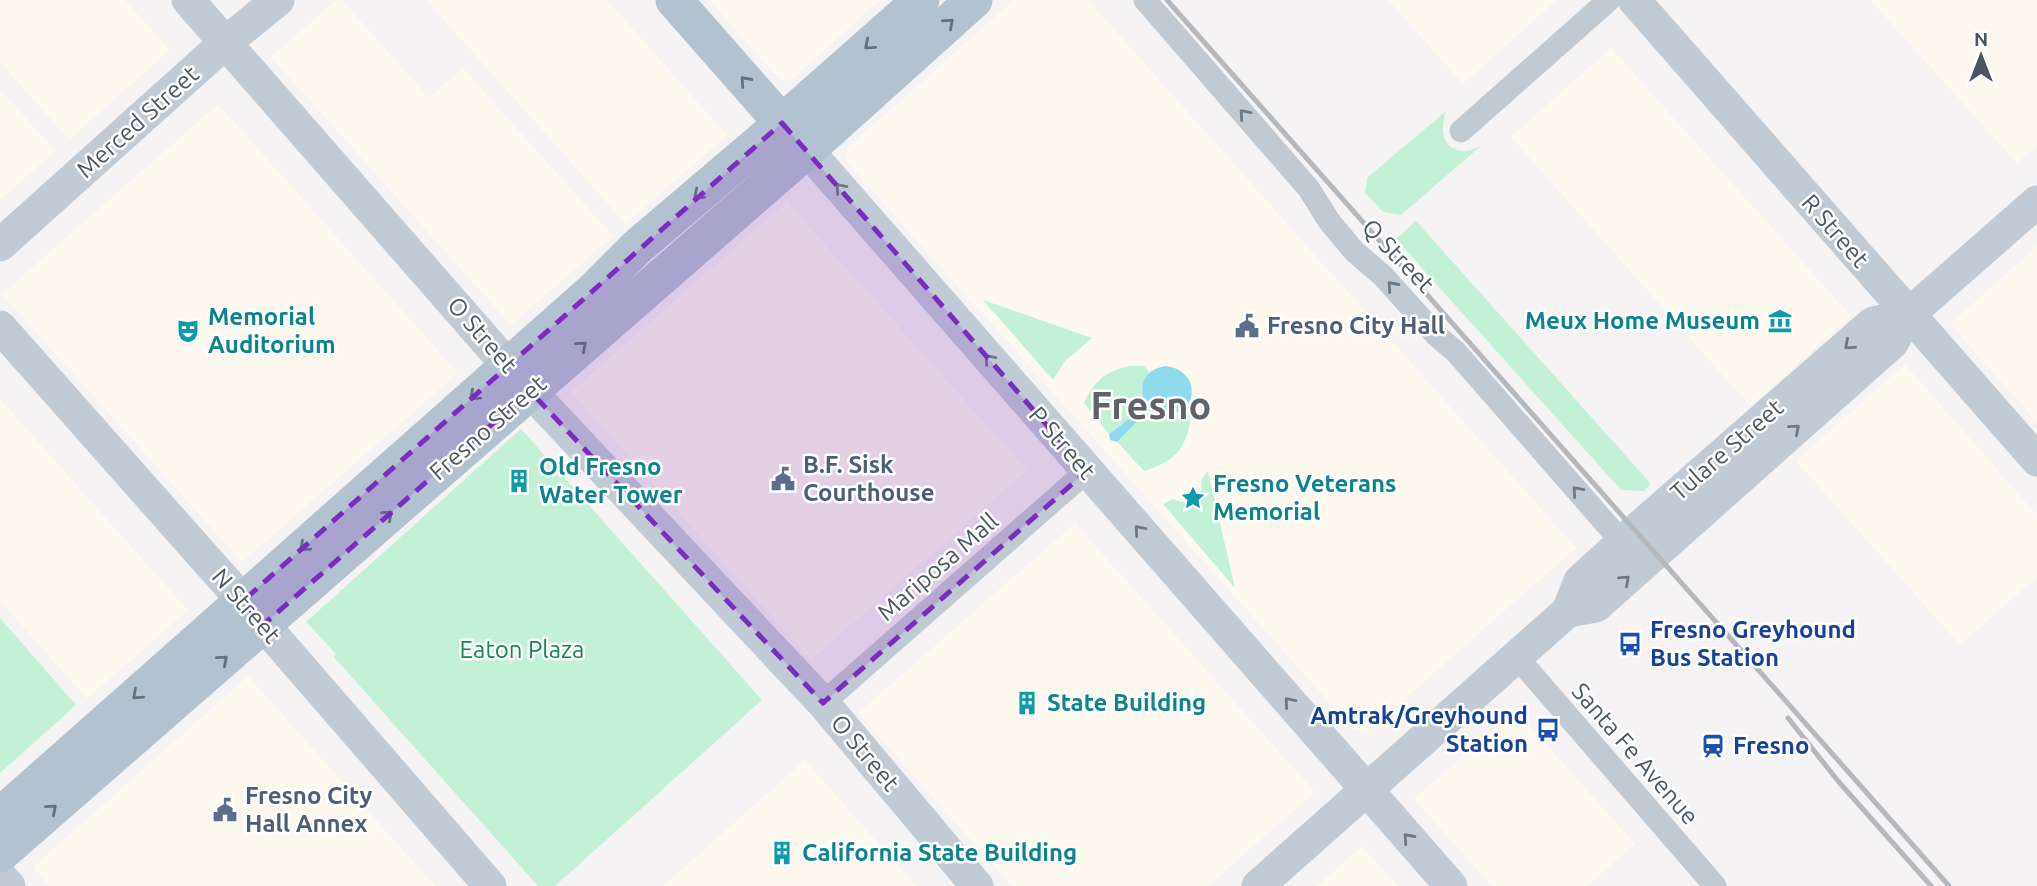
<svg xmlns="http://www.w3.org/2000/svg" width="2037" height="886" font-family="Ubuntu,sans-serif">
  <rect width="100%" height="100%" fill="#f5f3f3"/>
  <!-- commercial -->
  <g fill="#fdf9ef">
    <path d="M0 0H125L170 50 69 140 0 62Z"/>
    <path d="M336 0H342L429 98 463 68 613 236 511 325 271 57Z"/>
    <path d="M426 0H607L727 135 626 224Z"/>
    <path d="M709 0H880L790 81 780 80Z"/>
    <path d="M1014 0H1088L1576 548 1367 732 1353 729 847 162V148Z"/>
    <path d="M1388 0H1557L1463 84Z"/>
    <path d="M1870 0H2037V145L2017 163Z"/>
    <path d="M1611 48 1851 316 1750 406 1511 137Z"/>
    <path d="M0 89 56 151 0 200Z"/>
    <path d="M218 104 458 373 242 562 2 294Z"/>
    <path d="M787 202 1027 470 811 660 571 392Z"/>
    <path d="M2037 246V422L1950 324Z"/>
    <path d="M1905 364 2037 515V577L1960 645 1796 461Z"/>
    <path d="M0 399 188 610 87 699 0 601Z"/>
    <path d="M1075 523 1315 792 1208 886H1012L858 713Z"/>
    <path d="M248 676 435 886H49L33 867Z"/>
    <path d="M1510 715 1521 716 1635 844 1587 886H1492L1414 799Z"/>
    <path d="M805 760 916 886H663Z"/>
    <path d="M1362 846 1398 886H1316H1317Z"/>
  </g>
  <!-- green -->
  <g fill="#c3f1d5">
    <path d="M1446 111C1440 129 1441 151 1466 151 1471 151 1478 147 1483 144L1401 215 1383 212 1365 193 1367 178Z"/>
    <path d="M1416 221 1651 484 1644 491 1621 490 1396 239Z"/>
    <path d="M983 300 1092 338 1065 361 1053 380Z"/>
    <path d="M1128 366H1144L1150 372C1140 381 1141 395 1146 406L1109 434 1084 403C1093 382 1105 372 1128 366Z"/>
    <path d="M1149 410C1159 414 1174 417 1184 410L1191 416C1187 448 1175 462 1144 471L1117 442Z"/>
    <path d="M521 429 762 700 555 886H538L334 657 336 654 306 622Z"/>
    <path d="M1208 471 1235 588 1163 504 1173 499C1190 507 1205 500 1201 480Z"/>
    <path d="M0 618 76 705 0 773Z"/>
  </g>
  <!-- water -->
  <path fill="#90daee" d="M1165 366C1208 370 1197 431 1149 410L1117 442 1110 440 1109 434 1146 406C1138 386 1142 371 1165 366Z"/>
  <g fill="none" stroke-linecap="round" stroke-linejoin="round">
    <!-- street -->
    <g stroke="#c1cad2" stroke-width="23">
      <path d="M1145 0 1309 189 1329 221 1354 251 1383 276 1437 336 1456 352 1622 542"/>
      <path d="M1461 131 1609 0"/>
      <path d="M1516 656 1715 886"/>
      <path d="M823 703 1087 471"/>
    </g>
    <!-- secondary -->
    <g stroke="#c1cbd6" stroke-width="33">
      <path d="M188 0 530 391 823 703 977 886"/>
      <path d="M1634 0 2037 460"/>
      <path d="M807 150 1451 886"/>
      <path d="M0 245 225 43 278 0"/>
      <path d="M0 327 243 601 490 886"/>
      <path d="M1568 611 1596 606 1892 343 1908 315 2037 202"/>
      <path d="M0 876 9 886"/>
      <path d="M1258 886 1568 611 1580 581 1635 531 1873 323 1908 315"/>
    </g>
    <!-- primary -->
    <g stroke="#b3c2d1" stroke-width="37">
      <path d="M674 0 799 142"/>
      <path d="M0 816 593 291 638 246 758 144 921 0"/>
      <path d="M0 854 807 150 974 0"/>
    </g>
    <!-- rail -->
    <g stroke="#b5b8bd" stroke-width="5">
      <path d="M1167 0 1949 886"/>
      <path d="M1788 718 1838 781 1931 886"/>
    </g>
  </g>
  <!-- one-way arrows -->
  <defs><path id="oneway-chevron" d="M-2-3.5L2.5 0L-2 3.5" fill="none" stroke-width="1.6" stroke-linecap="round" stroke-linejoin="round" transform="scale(1.75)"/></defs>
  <g stroke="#64717d">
    <use href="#oneway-chevron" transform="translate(949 23) rotate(-42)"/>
    <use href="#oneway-chevron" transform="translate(869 45) rotate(139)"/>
    <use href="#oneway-chevron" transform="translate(745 81) rotate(-132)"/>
    <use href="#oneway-chevron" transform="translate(698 195) rotate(140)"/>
    <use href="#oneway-chevron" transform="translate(582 346) rotate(-41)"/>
    <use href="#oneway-chevron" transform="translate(474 396) rotate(138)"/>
    <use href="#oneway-chevron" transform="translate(388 515) rotate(-41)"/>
    <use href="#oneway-chevron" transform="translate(304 547) rotate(138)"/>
    <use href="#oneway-chevron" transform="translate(223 660) rotate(-41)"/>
    <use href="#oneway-chevron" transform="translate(137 695) rotate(138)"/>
    <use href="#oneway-chevron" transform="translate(52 809) rotate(-41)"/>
  </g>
  <g stroke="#6e7983">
    <use href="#oneway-chevron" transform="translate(1244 114) rotate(-131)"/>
    <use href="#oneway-chevron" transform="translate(1392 286) rotate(-132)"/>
    <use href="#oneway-chevron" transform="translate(1577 491) rotate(-131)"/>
  </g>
  <g stroke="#6e7984">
    <use href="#oneway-chevron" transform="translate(840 188) rotate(-131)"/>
    <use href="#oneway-chevron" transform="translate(1849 345) rotate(139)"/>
    <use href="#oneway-chevron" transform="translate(989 359) rotate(-131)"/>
    <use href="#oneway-chevron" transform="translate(1795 429) rotate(-41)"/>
    <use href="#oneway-chevron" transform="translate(1139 530) rotate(-131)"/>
    <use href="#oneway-chevron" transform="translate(1625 580) rotate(-42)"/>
    <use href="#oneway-chevron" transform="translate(1289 702) rotate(-131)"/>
    <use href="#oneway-chevron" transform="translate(1408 838) rotate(-132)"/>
  </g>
  <!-- marked area -->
  <path fill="#7b2cbf" fill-opacity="0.2" stroke="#7b2cbf" stroke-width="5" stroke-dasharray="14 9" stroke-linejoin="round" d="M782 123 1087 471 823 703 530 391 263 625 243 601Z"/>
  <!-- icons -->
  <defs>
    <g id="museum-bare" transform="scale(1.89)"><path d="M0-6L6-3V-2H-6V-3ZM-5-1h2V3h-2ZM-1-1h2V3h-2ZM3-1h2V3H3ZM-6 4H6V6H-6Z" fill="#0f9aa8" stroke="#fff" stroke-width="2.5" paint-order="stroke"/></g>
    <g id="civic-bare" transform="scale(1.89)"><path d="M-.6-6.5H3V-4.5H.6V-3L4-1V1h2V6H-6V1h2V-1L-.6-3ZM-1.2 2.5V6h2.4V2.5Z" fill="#5c6f8a" stroke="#fff" stroke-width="2.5" paint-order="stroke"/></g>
    <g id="theatre-bare" transform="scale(1.89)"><path d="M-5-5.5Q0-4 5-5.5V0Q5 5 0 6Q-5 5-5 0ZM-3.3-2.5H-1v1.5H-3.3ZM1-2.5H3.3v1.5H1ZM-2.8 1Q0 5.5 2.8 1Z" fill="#0f9aa8" stroke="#fff" stroke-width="2.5" paint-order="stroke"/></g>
    <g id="building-bare" transform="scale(1.89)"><path d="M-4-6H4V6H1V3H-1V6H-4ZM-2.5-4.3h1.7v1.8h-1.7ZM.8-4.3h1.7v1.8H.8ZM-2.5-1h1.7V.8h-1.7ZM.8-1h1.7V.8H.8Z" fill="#0f9aa8" stroke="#fff" stroke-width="2.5" paint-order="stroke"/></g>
    <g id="sight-bare" transform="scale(1.89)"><path d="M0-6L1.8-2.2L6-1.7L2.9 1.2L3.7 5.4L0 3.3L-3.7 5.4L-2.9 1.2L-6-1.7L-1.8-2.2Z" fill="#0f9aa8" stroke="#fff" stroke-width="2.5" paint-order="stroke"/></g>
    <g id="bus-bare" transform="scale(1.89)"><path d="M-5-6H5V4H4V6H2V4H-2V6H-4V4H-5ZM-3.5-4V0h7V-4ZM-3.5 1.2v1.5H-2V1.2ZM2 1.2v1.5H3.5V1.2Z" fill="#1a4fb4" stroke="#fff" stroke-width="2.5" paint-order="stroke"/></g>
    <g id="station-bare" transform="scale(1.89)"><path d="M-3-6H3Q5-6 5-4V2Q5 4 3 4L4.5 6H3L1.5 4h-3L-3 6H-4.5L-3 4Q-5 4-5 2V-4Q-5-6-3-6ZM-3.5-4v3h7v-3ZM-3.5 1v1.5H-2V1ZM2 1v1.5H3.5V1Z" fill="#1a4fb4" stroke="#fff" stroke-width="2.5" paint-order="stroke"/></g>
  </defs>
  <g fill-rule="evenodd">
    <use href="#museum-bare" x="1780" y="321"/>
    <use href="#civic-bare" x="1247" y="326"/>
    <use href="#theatre-bare" x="188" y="331"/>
    <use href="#civic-bare" x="783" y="479"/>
    <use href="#building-bare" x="519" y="481"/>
    <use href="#sight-bare" x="1193" y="498"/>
    <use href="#bus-bare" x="1630" y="644"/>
    <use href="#building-bare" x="1027" y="703"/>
    <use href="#bus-bare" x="1548" y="730"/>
    <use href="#station-bare" x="1713" y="746"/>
    <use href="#civic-bare" x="225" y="810"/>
    <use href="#building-bare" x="782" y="853"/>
  </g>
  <g text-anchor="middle" stroke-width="5" stroke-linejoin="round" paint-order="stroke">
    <!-- street labels -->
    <g font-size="24" fill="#4a5661" stroke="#fff">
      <text transform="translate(138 122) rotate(-42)" y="8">Merced Street</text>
      <text transform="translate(1835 231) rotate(49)" y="8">R Street</text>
      <text transform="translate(1398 256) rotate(46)" y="8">Q Street</text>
      <text transform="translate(482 335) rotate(49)" y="8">O Street</text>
      <text transform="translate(488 428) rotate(-41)" y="8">Fresno Street</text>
      <text transform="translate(1062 443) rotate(49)" y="8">P Street</text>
      <text transform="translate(1727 450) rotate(-41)" y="8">Tulare Street</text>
      <text transform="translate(938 567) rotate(-41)" y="8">Mariposa Mall</text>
      <text transform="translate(246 606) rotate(49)" y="8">N Street</text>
      <text transform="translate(865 753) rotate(50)" y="8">O Street</text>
      <text transform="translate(1635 754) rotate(49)" y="8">Santa Fe Avenue</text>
    </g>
    <!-- culture labels -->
    <g font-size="24" font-weight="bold" fill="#0d838f" stroke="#fff" text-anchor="start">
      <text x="208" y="325">Memorial<tspan x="208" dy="28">Auditorium</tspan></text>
      <text x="1760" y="329" text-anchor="end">Meux Home Museum</text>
      <text x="539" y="475">Old Fresno<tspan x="539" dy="28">Water Tower</tspan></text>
      <text x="1213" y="492">Fresno Veterans<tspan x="1213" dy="28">Memorial</tspan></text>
      <text x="1047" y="711">State Building</text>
      <text x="802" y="861">California State Building</text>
    </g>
    <!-- service labels -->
    <g font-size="24" font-weight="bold" fill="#4e5e75" stroke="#fff" text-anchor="start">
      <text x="1267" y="334">Fresno City Hall</text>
      <text x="803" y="473">B.F. Sisk<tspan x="803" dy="28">Courthouse</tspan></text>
      <text x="245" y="804">Fresno City<tspan x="245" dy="28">Hall Annex</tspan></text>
    </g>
    <!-- transit labels -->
    <g font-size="24" font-weight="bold" fill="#164399" stroke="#fff" text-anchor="start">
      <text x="1650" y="638">Fresno Greyhound<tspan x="1650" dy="28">Bus Station</tspan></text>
      <text x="1528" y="724" text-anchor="end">Amtrak/Greyhound<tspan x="1528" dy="28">Station</tspan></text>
      <text x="1733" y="754">Fresno</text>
    </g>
    <!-- park labels -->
    <g font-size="24" fill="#17864f" stroke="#fff">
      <text x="522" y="658">Eaton Plaza</text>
    </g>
    <!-- town labels -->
    <g font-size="38" font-weight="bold" fill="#5f6368" stroke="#fff">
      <text x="1151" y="419">Fresno</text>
    </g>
  </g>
  <!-- north arrow -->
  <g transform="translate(1981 56)" stroke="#ffffff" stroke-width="5" paint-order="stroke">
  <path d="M0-5L12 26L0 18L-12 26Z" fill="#4a5661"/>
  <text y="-10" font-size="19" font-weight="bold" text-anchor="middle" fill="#4a5661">N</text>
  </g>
</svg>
